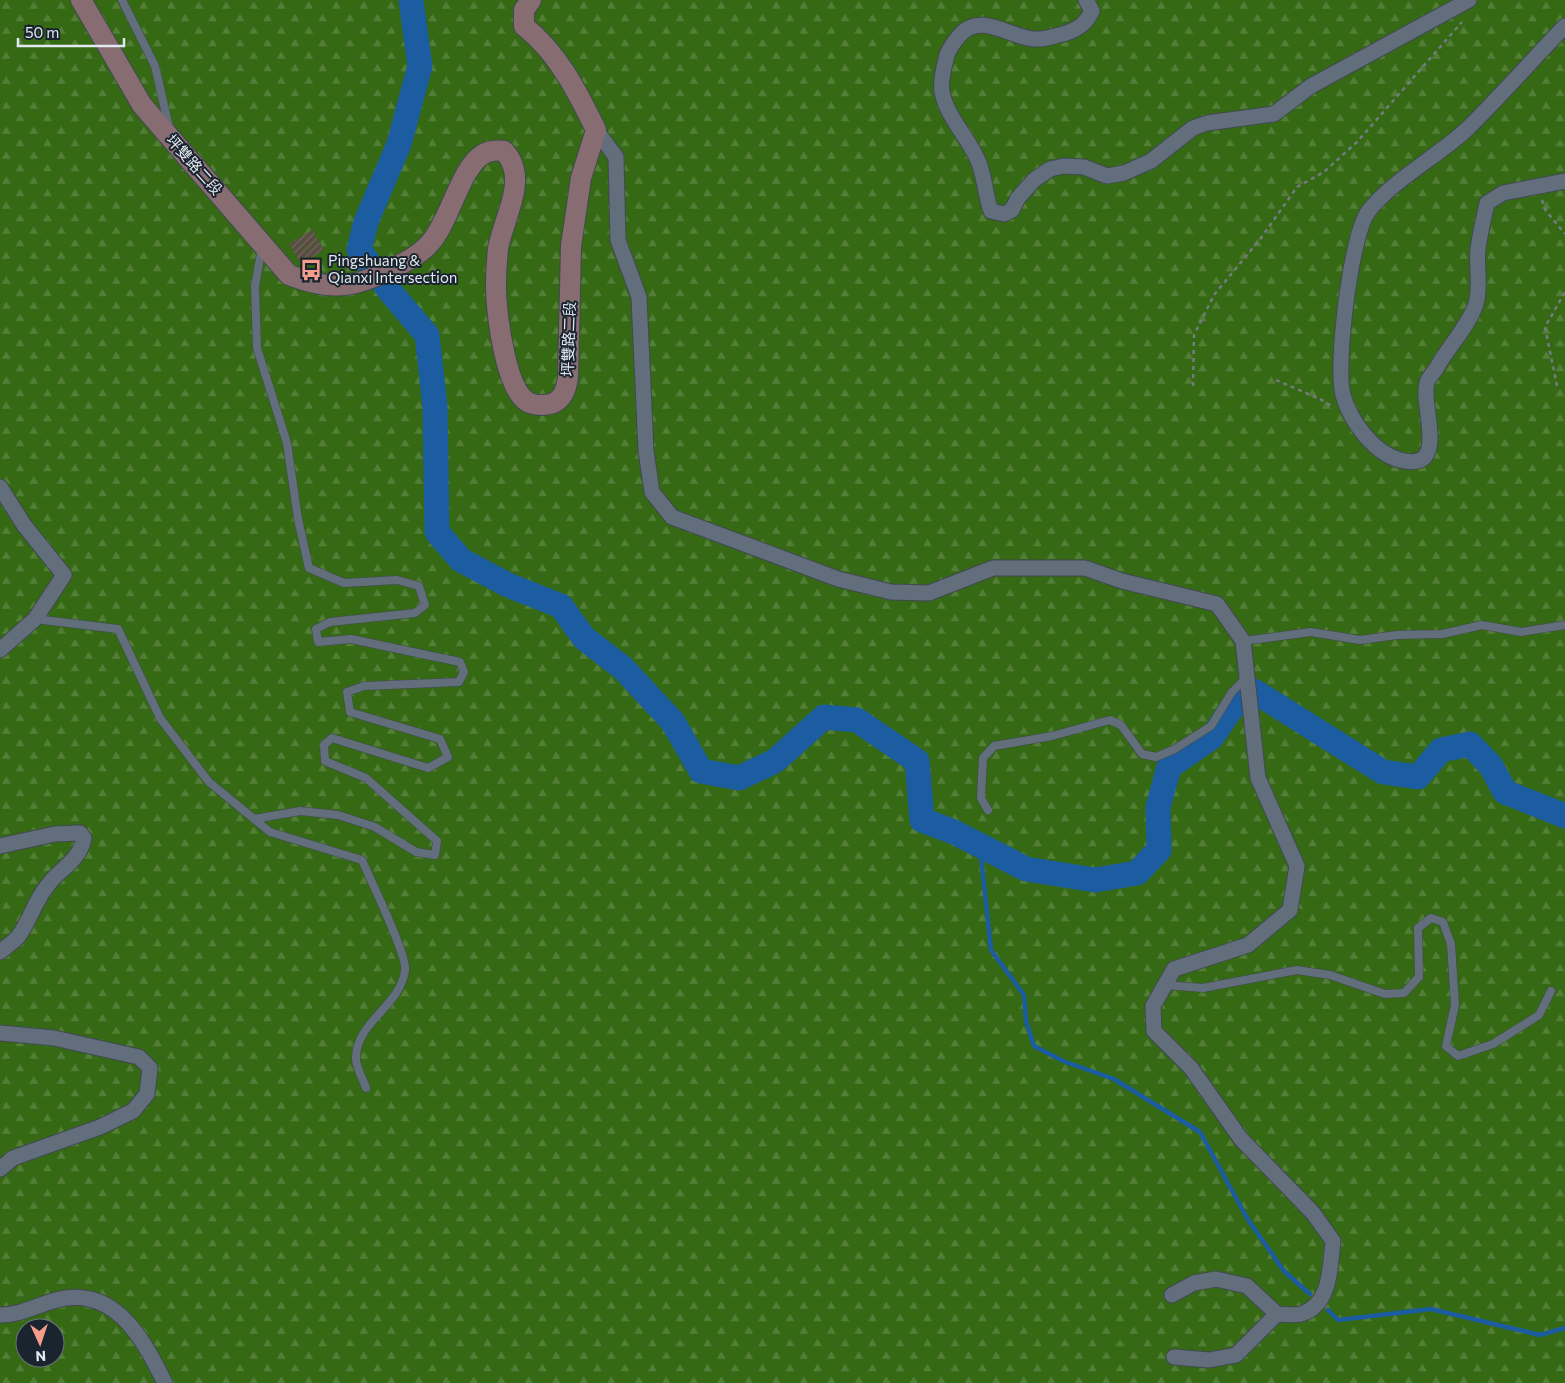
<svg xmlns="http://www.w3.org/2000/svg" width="1565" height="1383" font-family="Commissioner,'Noto Sans TC',sans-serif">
  <defs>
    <pattern id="forest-firs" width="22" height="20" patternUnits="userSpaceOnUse" patternTransform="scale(1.25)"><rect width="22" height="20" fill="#366914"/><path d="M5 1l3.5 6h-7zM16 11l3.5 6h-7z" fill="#537e37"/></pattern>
    <pattern id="building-hatch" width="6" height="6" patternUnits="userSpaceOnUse" patternTransform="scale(1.25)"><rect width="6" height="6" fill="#574e40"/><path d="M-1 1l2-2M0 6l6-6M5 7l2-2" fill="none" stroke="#6f685c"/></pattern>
  </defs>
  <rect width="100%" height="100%" fill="#242e39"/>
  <!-- forest -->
  <path fill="url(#forest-firs)" fill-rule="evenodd" d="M0 0H1565V1383H0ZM25 1328H55V1358H25Z"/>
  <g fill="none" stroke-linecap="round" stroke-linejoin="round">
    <!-- stream -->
    <g stroke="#1c5da2" stroke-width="4.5">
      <path d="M980 847 991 950 1024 995 1026 1021 1034 1046 1063 1061 1114 1079 1200 1132 1247 1218 1284 1271 1310 1294"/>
      <path d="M1328 1310 1338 1320 1431 1309 1540 1335 1565 1328"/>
    </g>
    <!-- river -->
    <g stroke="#1c5da2" stroke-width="25">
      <path d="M411 0 420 66 399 144 366 222 359 250 393 295 427 335 435 406 437 532 461 560 508 585 561 606 584 638 623 668 673 722 701 771 739 778 775 761 824 717 857 720 917 761 922 820 954 832 1026 869 1095 880 1137 873 1159 850 1158 807 1169 767 1212 737 1238 699"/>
      <path d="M1254 691 1383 772 1418 777 1441 750 1470 744 1491 766 1505 792 1565 816"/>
    </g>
  </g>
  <!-- building -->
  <path fill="url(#building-hatch)" d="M312 230 324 250 301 264 289 244Z"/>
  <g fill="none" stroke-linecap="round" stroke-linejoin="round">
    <!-- lane casing -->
    <g stroke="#404952" stroke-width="9">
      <g id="lane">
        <path d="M122 0 155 66 169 127"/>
        <path d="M35 619 118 629 160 718 209 782 270 832 362 860C370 879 408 956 405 971 400 1006 355 1023 356 1059 356 1067 363 1079 366 1088"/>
        <path d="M1243 641 1311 632 1360 640 1397 635 1442 634 1482 625 1521 632 1565 625"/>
        <path d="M988 810 981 798 983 758 994 746 1052 736 1110 720 1121 725 1142 754 1156 757 1175 749 1211 726 1232 692 1246 678"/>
        <path d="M254 819 300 811 338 815 375 827 416 852 435 855 437 841 366 778 325 761 324 745 332 738 428 768 448 757 440 739 350 712 347 692 364 686 459 682 464 672 460 662 351 639 318 642 316 629 330 622 415 613 425 605 419 586 397 580 344 583 309 568 298 519 287 443 257 348 255 286 262 247"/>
        <path d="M1164 985 1203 988 1297 970 1330 975 1385 994 1404 993 1419 977 1418 928 1431 918 1443 922 1451 944 1455 1005 1446 1046 1458 1056 1493 1044 1539 1015 1551 991"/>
      </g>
    </g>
    <!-- street casing -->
    <g stroke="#404952" stroke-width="17">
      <g id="street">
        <path d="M1086 0 1092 11C1086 24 1077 30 1063 34 1053 36 1044 40 1034 39 1009 37 980 11 959 36 954 42 950 47 947 55 944 66 940 81 942 92 947 118 970 139 979 163 985 178 985 195 991 211L1004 214 1012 210 1018 198 1034 180 1050 169 1064 166 1084 167 1107 176 1124 173 1151 161 1193 128 1207 123 1274 114 1311 86 1469 0"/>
        <path d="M1565 26C1532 60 1500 97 1466 130 1438 156 1390 182 1368 212 1351 235 1335 366 1343 395 1350 420 1373 453 1400 460 1451 473 1420 406 1427 383 1428 378 1433 373 1436 369 1448 347 1468 327 1476 304 1481 287 1476 266 1478 249 1480 233 1484 218 1487 203L1503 193 1565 181"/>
        <path d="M596 130 616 157 618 240 639 297 646 451 652 492 672 517 838 579 891 592 929 593 993 568H1085L1122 581 1217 604 1243 641 1258 778 1297 866 1290 910 1248 945 1174 969 1153 1006 1154 1031 1191 1068 1241 1139 1313 1213 1333 1241C1330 1268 1331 1305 1301 1314 1294 1316 1284 1314 1277 1314L1247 1286 1216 1279 1194 1283 1172 1295"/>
        <path d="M0 487 24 525 64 575 35 619 0 650"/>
        <path d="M0 846 55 834 80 833 84 838C81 857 64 867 52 880 36 897 31 919 18 937 13 942 6 947 0 952"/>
        <path d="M0 1033 54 1038 139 1057 150 1068 147 1094 133 1111 100 1127 13 1158 0 1169"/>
        <path d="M0 1315C25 1315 43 1301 66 1298 119 1291 145 1343 165 1383"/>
        <path d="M1174 1357 1209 1360 1236 1355 1277 1314"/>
      </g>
    </g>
    <!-- secondary casing -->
    <g stroke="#404952" stroke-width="22">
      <path id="secondary" d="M81 0 142 105 289 275C308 282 325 287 345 285 367 283 416 260 430 243 450 221 460 169 482 155 489 150 497 150 504 151 530 178 503 218 498 249 496 268 495 287 497 306 499 328 507 386 525 400 530 405 543 406 550 404 563 401 566 389 568 378L571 246 581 178 596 130C577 91 558 53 524 26V10L531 0"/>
    </g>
    <!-- path -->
    <g stroke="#737b85" stroke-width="2.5" stroke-dasharray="4 4" stroke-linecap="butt">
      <path d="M1542 200 1546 211 1565 234"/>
      <path d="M1276 380 1322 400 1332 407"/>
      <path d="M1193 386 1194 335 1214 295 1261 238 1297 187 1324 172 1358 141 1462 22"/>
      <path d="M1557 386 1545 327 1565 292"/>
    </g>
    <!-- lane -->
    <use href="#lane" stroke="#636e7c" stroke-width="8"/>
    <!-- street -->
    <use href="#street" stroke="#636e7c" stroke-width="15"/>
    <!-- secondary -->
    <use href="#secondary" stroke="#876d72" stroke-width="20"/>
  </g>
  <!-- icons -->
  <defs>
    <g id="bus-bare" transform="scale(1.725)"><path d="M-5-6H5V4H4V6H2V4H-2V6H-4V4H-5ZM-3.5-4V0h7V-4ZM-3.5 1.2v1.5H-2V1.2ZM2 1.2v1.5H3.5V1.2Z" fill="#f59d8d" stroke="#1a242f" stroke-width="2.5" paint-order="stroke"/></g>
  </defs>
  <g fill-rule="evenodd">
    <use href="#bus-bare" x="311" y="270"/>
  </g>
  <g text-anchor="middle" stroke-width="4" stroke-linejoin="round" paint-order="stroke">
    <!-- street labels -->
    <g font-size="15" fill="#e3e9f1" stroke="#1a242f">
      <text transform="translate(194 165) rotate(48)" y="5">坪雙路二段</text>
      <text transform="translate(569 339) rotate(-88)" y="5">坪雙路二段</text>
    </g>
    <!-- poi labels -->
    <g font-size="15" fill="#e3e9f1" stroke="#1a242f" text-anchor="start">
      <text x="328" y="266">Pingshuang &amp;<tspan x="328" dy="17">Qianxi Intersection</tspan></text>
    </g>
  </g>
  <!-- north arrow -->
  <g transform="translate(40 1343) rotate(177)"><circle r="24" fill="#1a242f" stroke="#6a737d"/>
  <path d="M0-4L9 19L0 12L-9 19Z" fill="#f59d8d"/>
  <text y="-8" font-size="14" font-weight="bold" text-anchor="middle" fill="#e3e9f1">N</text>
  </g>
  <!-- scale -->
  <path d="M18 38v8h106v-8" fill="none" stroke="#e3e9f1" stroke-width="2.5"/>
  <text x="25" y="38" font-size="15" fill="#e3e9f1" stroke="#1a242f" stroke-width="4" paint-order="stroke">50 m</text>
</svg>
